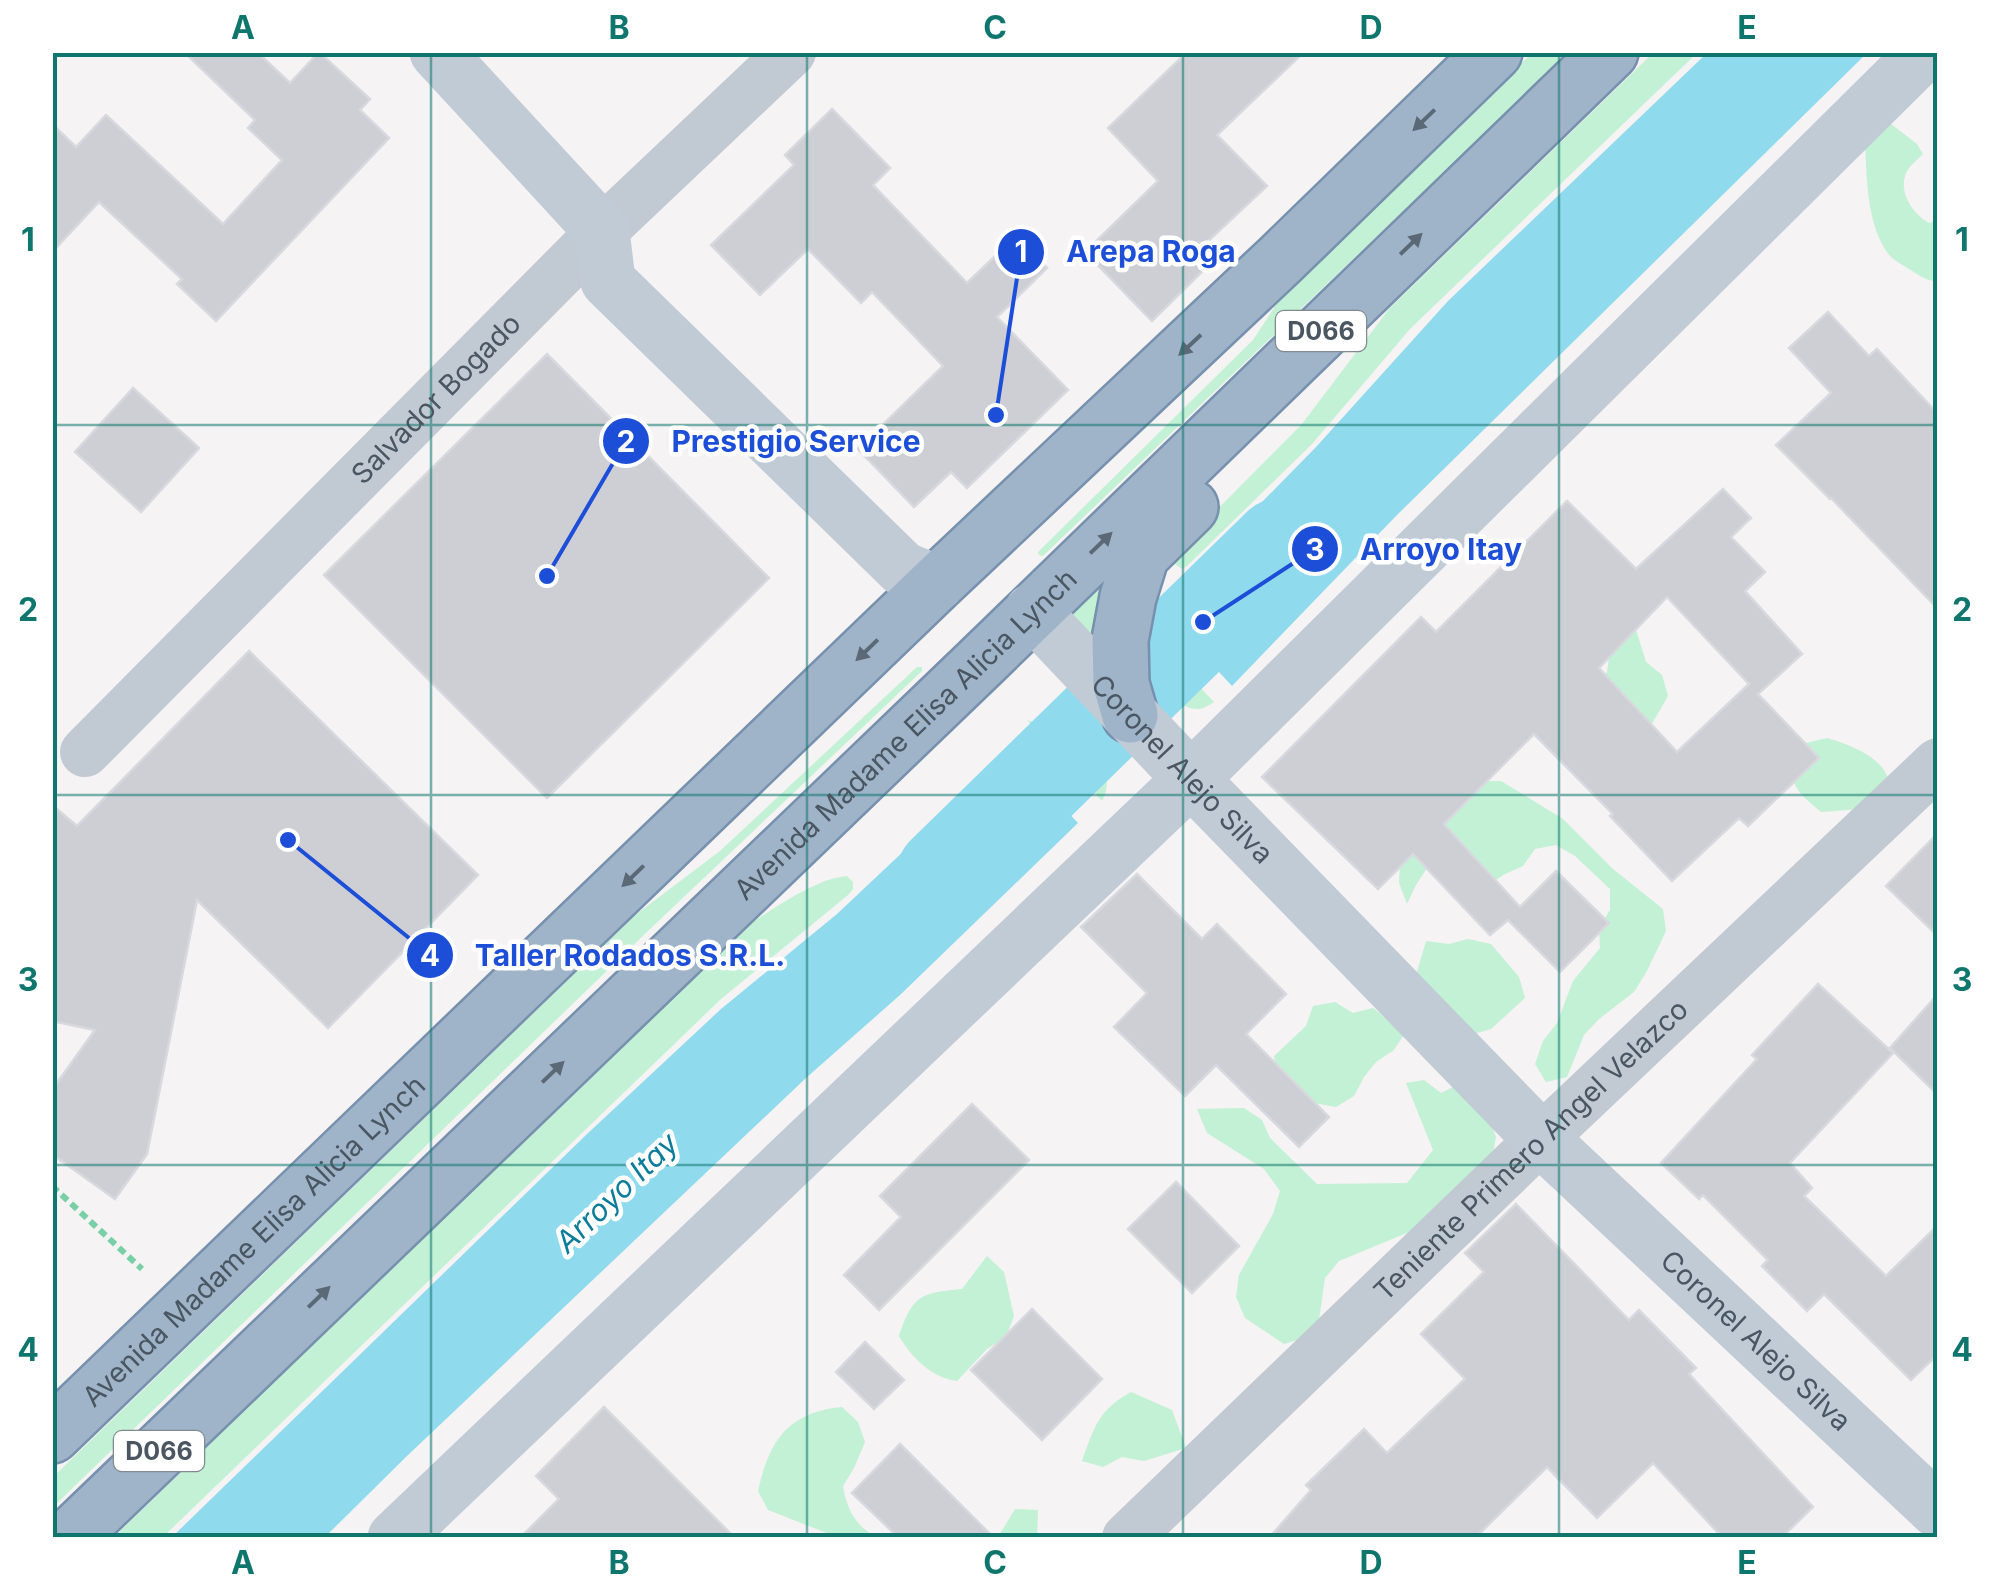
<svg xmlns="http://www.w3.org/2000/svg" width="1990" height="1590" font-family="Inter,sans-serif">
  <rect width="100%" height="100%" fill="#f5f3f3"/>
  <!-- green -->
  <g fill="#c3f1d5">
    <path d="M1532 53H1568L1043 556 1039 555 1038 552 1253 340 1289 285Z"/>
    <path d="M1653 53H1697L1410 329 1312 444 1187 566 1182 569 1170 561 1173 554 1302 424 1389 309Z"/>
    <path d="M1891 124 1917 144 1923 154C1917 160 1909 166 1906 173 1898 193 1913 214 1929 223L1937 220V281C1926 281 1919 275 1909 269 1903 265 1895 261 1890 256 1866 226 1867 178 1865 142Z"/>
    <path d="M1113 572 1103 651 1073 614 1076 607Z"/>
    <path d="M1633 620 1646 662 1662 675 1668 696 1646 734 1586 694 1607 672 1613 629Z"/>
    <path d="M1146 630 1214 702C1211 704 1203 709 1199 709 1181 711 1156 686 1150 671 1145 659 1145 643 1146 630Z"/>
    <path d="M917 667H922V671L649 930 53 1507V1477L634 916 720 851Z"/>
    <path d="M1027 720C1061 728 1125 757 1102 801Z"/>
    <path d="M1827 738C1848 744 1885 757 1889 783 1891 790 1889 800 1889 807L1821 812C1799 793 1791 788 1790 758L1806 743Z"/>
    <path d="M1479 781H1501L1563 819 1613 869 1663 909 1666 931 1647 971 1634 992 1599 1019 1584 1035 1567 1077 1546 1082 1535 1064 1543 1041 1557 1023 1573 981 1600 948 1599 928 1610 910V889L1575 856 1556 845 1535 849 1523 866 1503 875 1484 889 1440 848 1416 885 1407 904 1399 883 1400 860Z"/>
    <path d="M847 876 853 882V889L848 895 721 999 163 1537 113 1538 741 929C772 911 813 879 847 876Z"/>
    <path d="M1468 939 1491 944 1519 977 1525 998 1491 1029 1470 1035 1416 975 1426 941 1449 944Z"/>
    <path d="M1335 1002 1353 1013 1373 1008 1405 1033 1394 1050 1376 1062 1364 1077 1354 1096 1336 1107 1314 1103 1277 1078 1274 1056 1306 1026 1313 1006Z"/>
    <path d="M1424 1080 1441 1093 1461 1083 1481 1095 1496 1137 1488 1181 1460 1211 1339 1261 1325 1278 1319 1320 1307 1337 1284 1344 1245 1318 1236 1297 1239 1275 1273 1214 1280 1191 1264 1169 1207 1133 1197 1109 1244 1108 1262 1120 1270 1138 1317 1184 1407 1183 1433 1150 1406 1083Z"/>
    <path d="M987 1256 1004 1272 1014 1316 1006 1337 987 1349 957 1381C932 1378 911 1357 899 1336 913 1295 920 1293 962 1289Z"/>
    <path d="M1131 1392 1172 1410 1186 1448 1144 1461 1122 1457 1103 1467 1082 1461C1094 1428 1098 1410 1131 1392Z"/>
    <path d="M842 1407 858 1422 865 1442 854 1468 843 1486C847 1510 855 1524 875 1537H837L768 1510 758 1491C769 1441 788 1412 842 1407Z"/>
    <path d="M1015 1509 1038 1510 1037 1537H998Z"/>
  </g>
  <!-- water -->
  <g fill="#90daee">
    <path d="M1707 53H1867L1396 516 1232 686 1159 607 1317 446 1448 301Z"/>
    <path d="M1010 751 1078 823 900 995 806 1078 408 1455 325 1537H172L586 1135 721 1009 837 914Z"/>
  </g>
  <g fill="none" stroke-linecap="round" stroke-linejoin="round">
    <!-- river -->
    <path stroke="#90daee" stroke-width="95" d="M944 874 1281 545"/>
  </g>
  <!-- building -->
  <g fill="#cdcfd5" stroke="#d7d9de" stroke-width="2.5" fill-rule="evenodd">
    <path d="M184 52H257L290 83 319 52 370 99 360 110 389 138 216 321 177 284 182 279 99 202 52 252V124L76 147 106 115 223 224 282 160 248 128 255 120Z"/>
    <path d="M1187 52H1304L1217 135 1267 186 1206 243 1218 256 1152 321 1085 252 1158 181 1108 128Z"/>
    <path d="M832 109 890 168 873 185 967 283 1016 236 1047 268 997 317 1068 390 967 488 951 472 914 507 858 449 943 366 872 292 861 303 808 249 760 295 711 245 794 165 785 155Z"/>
    <path d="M1828 312 1869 356 1877 349 1938 414V609L1831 498 1830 499 1776 445 1831 393 1789 348Z"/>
    <path d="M547 354 769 578 547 798 324 575Z"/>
    <path d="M133 388 199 448 141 512 75 452Z"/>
    <path d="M1723 489 1751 518 1731 537 1765 572 1745 591 1802 654 1758 694 1819 758 1748 826 1739 818 1672 881 1610 816 1613 814 1534 734 1444 824 1520 907 1556 871 1609 923 1560 972 1508 920 1490 935 1413 854 1378 889 1262 777 1421 617 1436 632 1567 501 1636 569ZM1667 597 1749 684 1677 752 1599 668Z"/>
    <path d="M249 651 478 875 328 1028 197 900 147 1154 115 1199 52 1154V1090L95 1030 52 1021V805L77 826Z"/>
    <path d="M1938 833V936L1886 886Z"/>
    <path d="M1137 874 1202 939 1217 924 1286 994 1246 1034 1329 1117 1299 1147 1216 1065 1185 1096 1114 1027 1147 993 1081 927Z"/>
    <path d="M1818 984 1893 1053 1790 1163 1812 1188 1804 1196 1886 1276 1938 1225V1354L1911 1380 1824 1294 1807 1311 1762 1266 1768 1260 1703 1195 1699 1199 1661 1163 1757 1059 1752 1055Z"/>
    <path d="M1938 994V1095L1890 1048Z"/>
    <path d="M972 1104 1029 1160 879 1310 844 1275 901 1217 880 1196Z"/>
    <path d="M1176 1182 1239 1246 1192 1293 1128 1229Z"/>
    <path d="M1516 1204 1629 1320 1639 1310 1696 1368 1689 1374 1813 1507 1781 1538H1723L1653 1463 1597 1518 1547 1467 1475 1538H1269L1311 1490 1306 1485 1364 1429 1387 1453 1465 1379 1421 1334 1484 1272 1465 1253Z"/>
    <path d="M1032 1309 1102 1379 1042 1440 971 1370Z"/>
    <path d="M865 1342 904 1380 874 1409 836 1372Z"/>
    <path d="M604 1407 735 1538H520L559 1499 536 1476Z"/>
    <path d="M900 1444 994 1538H899L852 1493Z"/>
  </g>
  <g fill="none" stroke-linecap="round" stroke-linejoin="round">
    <!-- trunk casing -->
    <g stroke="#7690ad" stroke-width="60">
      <g id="trunk">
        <path d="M1130 715 1121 684 1120 640 1128 597 1141 555 1190 507"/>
        <path id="s4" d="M52 1435 937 583 1280 260 1494 52"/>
        <path id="s5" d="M69 1538 981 662 1610 52"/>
      </g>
    </g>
    <!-- path -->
    <path stroke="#7ad0a6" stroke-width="6" stroke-dasharray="8 5" stroke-linecap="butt" d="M52 1186 142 1269"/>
    <!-- minor -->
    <g stroke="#c1cad2" stroke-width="50">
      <path id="s1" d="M85 752 602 231 791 52"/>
      <path id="s2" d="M1127 1538 1541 1139 1938 763"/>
    </g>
    <!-- secondary -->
    <g stroke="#c1cbd6" stroke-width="55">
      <path d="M437 52 602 231 608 281 903 569 937 583"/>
      <path id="s3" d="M1032 611 1191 779 1541 1139 1938 1511"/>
      <path d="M395 1538 1191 779 1925 52"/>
    </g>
    <!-- trunk -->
    <use href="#trunk" stroke="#9fb4c9" stroke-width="55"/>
  </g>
  <!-- one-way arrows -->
  <defs><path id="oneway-solid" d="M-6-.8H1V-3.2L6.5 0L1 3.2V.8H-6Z" transform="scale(2.5)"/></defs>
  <g fill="#5b6976">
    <use href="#oneway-solid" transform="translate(1424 120) rotate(136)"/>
    <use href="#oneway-solid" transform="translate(1411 244) rotate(-44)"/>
    <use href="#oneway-solid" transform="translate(1190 345) rotate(137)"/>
    <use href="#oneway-solid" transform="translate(1101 543) rotate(-44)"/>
    <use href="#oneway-solid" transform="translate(867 650) rotate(136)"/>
    <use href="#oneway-solid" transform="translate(633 876) rotate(136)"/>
    <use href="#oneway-solid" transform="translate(553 1072) rotate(-44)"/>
    <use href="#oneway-solid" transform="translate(319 1297) rotate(-44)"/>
  </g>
  <!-- grid -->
  <path fill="none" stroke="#0f766e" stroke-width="2.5" stroke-opacity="0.55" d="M431 52V1538M807 52V1538M1183 52V1538M1559 52V1538M52 425H1938M52 795H1938M52 1165H1938"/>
  <g text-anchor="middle" stroke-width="9" stroke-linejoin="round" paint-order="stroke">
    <!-- shield labels -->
    <g fill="#fff" stroke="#808990" stroke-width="2.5">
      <rect x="1276" y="311" width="90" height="40" rx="8"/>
      <rect x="114" y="1431" width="90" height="40" rx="8"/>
    </g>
    <g font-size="25" font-weight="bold" fill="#4a5661">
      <text x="1321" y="340">D066</text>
      <text x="159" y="1460">D066</text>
    </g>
    <!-- street labels -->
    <g font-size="28" fill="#4a5661" stroke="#fff">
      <text dy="10" stroke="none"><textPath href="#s1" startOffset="498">Salvador Bogado</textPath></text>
      <text dy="10" stroke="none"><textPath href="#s5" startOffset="1160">Avenida Madame Elisa Alicia Lynch</textPath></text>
      <text dy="10" stroke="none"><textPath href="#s3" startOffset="218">Coronel Alejo Silva</textPath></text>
      <text dy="10" stroke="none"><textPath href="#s2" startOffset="560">Teniente Primero Angel Velazco</textPath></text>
      <text dy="10" stroke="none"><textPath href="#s4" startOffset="280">Avenida Madame Elisa Alicia Lynch</textPath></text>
      <text dy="10" stroke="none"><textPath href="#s3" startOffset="1028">Coronel Alejo Silva</textPath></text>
    </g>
    <!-- water labels -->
    <g font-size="30" font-style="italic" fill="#0c7c9b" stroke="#fff">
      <text transform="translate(617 1193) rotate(-44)" y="10">Arroyo Itay</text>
    </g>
  </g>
  <!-- callouts -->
  <path fill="none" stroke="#1d4ed8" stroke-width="4" d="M996 415L1021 252M547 576L626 441M1203 622L1315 549M288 840L430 955"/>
  <g fill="#1d4ed8" stroke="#fff" stroke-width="4">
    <circle cx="996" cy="415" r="10"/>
    <circle cx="547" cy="576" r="10"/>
    <circle cx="1203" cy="622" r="10"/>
    <circle cx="288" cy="840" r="10"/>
    <circle cx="1021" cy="252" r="25"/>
    <circle cx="626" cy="441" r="25"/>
    <circle cx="1315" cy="549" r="25"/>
    <circle cx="430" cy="955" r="25"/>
  </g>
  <g font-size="30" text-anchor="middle" font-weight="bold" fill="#fff">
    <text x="1021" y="262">1</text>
    <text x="626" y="452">2</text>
    <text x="1315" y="560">3</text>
    <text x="430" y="966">4</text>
  </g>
  <g font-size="30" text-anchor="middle" font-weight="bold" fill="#1d4ed8" stroke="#fff" stroke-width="9" stroke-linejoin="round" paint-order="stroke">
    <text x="1151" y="262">Arepa Roga</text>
    <text x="796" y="452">Prestigio Service</text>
    <text x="1441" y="560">Arroyo Itay</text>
    <text x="630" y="966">Taller Rodados S.R.L.</text>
  </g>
  <!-- border -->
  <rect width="1990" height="1590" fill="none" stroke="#ffffff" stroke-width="110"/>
  <rect x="55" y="55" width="1880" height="1480" fill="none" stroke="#0f766e" stroke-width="4"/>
  <g font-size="32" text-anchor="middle" font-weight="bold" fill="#0f766e">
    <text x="243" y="39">A</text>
    <text x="619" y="39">B</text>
    <text x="995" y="39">C</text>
    <text x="1371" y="39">D</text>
    <text x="1747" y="39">E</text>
    <text x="28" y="251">1</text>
    <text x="1962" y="251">1</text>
    <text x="28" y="621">2</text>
    <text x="1962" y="621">2</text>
    <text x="28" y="991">3</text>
    <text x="1962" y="991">3</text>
    <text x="28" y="1361">4</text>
    <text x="1962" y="1361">4</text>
    <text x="243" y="1574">A</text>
    <text x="619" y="1574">B</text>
    <text x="995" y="1574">C</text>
    <text x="1371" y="1574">D</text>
    <text x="1747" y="1574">E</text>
  </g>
</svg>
